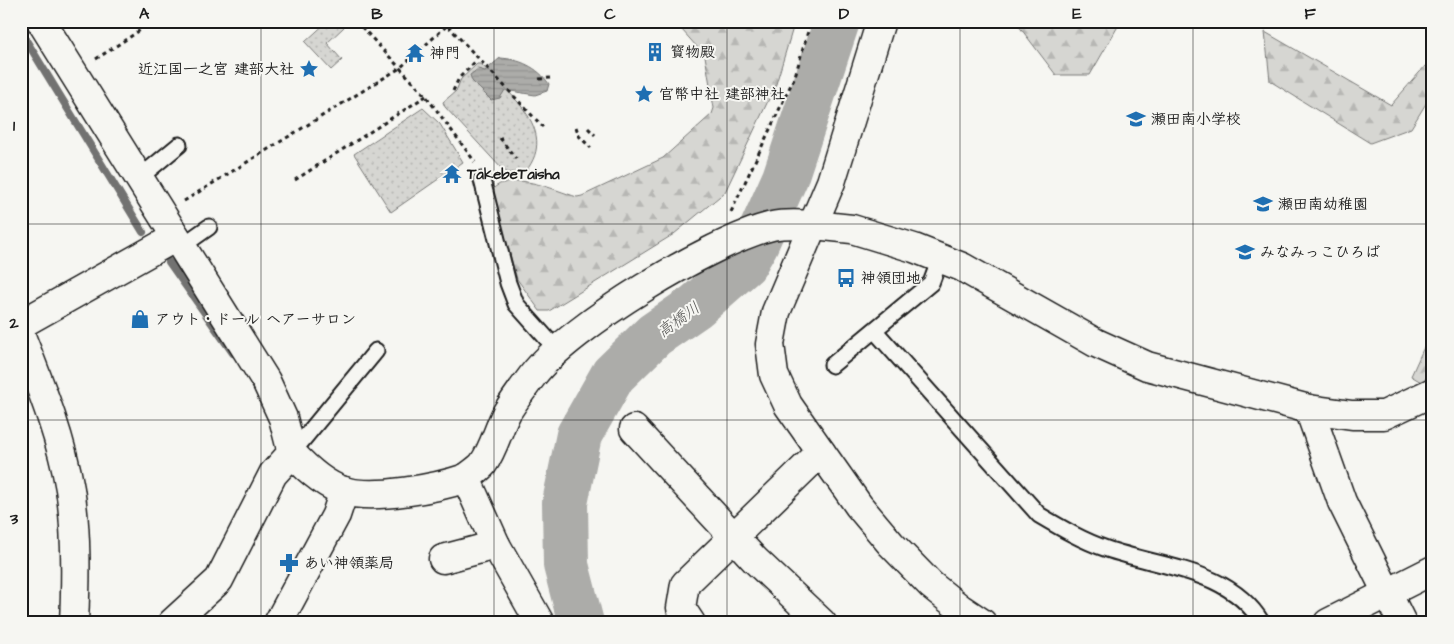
<svg xmlns="http://www.w3.org/2000/svg" width="1454" height="644" font-family="'Architects Daughter','Klee One',sans-serif">
  <defs>
    <pattern id="green-dots" width="8" height="8" patternUnits="userSpaceOnUse" patternTransform="scale(1.25)"><rect width="8" height="8" fill="#d6d6d2"/><path d="M2 2h.1M6 6h.1" fill="none" stroke="#b7b7b4" stroke-width="1.8" stroke-linecap="round"/></pattern>
    <pattern id="forest-firs" width="22" height="20" patternUnits="userSpaceOnUse" patternTransform="scale(1.25)"><rect width="22" height="20" fill="#d6d6d2"/><path d="M5 1l3.5 6h-7zM16 11l3.5 6h-7z" fill="#b7b7b4"/></pattern>
    <pattern id="water-rules" width="6" height="5" patternUnits="userSpaceOnUse" patternTransform="scale(1.25)"><rect width="6" height="5" fill="#acaca9"/><path d="M0 2.5h6" fill="none" stroke="#939391"/></pattern>
  </defs>
  <rect width="100%" height="100%" fill="#f6f6f2"/>
  <filter id="ink" filterUnits="userSpaceOnUse"><feTurbulence type="fractalNoise" baseFrequency=".02" numOctaves="2"/><feDisplacementMap in="SourceGraphic" scale="10" xChannelSelector="R" yChannelSelector="G"/><feConvolveMatrix kernelMatrix="1 2 1 2 8 2 1 2 1" color-interpolation-filters="sRGB"/></filter>
  <g filter="url(#ink)">
    <!-- green -->
    <g fill="url(#green-dots)" stroke="#797977">
      <path d="M328 21H339L344 27 327 43 342 60 331 70 305 42Z"/>
      <path d="M477 64H481C508 93 559 129 526 171L508 173 502 169 445 107 443 102 456 91 461 79Z"/>
      <path d="M423 108 440 124 463 162 391 212 354 154Z"/>
    </g>
    <!-- forest -->
    <g fill="url(#forest-firs)" stroke="#797977">
      <path d="M674 21H795L776 84 725 192 674 234 549 311H540L517 279 492 190C510 169 554 190 577 197L582 196 663 158 712 114 714 108 705 56Z"/>
      <path d="M1015 21H1121L1090 75H1056Z"/>
      <path d="M1265 32 1391 105 1426 65 1433 84V92L1411 128 1370 143 1270 81Z"/>
      <path d="M1433 327V378L1428 386 1411 376Z"/>
    </g>
    <!-- water -->
    <path fill="url(#water-rules)" stroke="#727271" d="M500 58C519 59 538 67 549 84L547 91 535 95 505 90 500 98 491 100 472 81 470 75 478 69 485 71Z"/>
    <g fill="none" stroke-linecap="round" stroke-linejoin="round">
      <!-- stream -->
      <g stroke="#727271" stroke-width="8">
        <path d="M21 32 143 232"/>
        <path d="M169 262 233 353"/>
      </g>
      <!-- river -->
      <path stroke="#acaca9" stroke-width="46" d="M581 623 566 565 565 503 579 435 613 375 654 335 696 306 744 264 756 243 785 178 837 21"/>
      <!-- lane casing -->
      <g stroke="#1c1c1c" stroke-width="19">
        <g id="lane">
          <path d="M139 178 179 145"/>
          <path d="M482 180 508 283 516 304 557 350"/>
          <path d="M182 246 209 227"/>
          <path d="M875 331 1039 515C1061 528 1083 541 1107 549 1162 568 1230 569 1262 623"/>
          <path d="M832 365 931 283 940 259"/>
          <path d="M292 453 376 351"/>
        </g>
      </g>
      <!-- street casing -->
      <g stroke="#1c1c1c" stroke-width="31">
        <g id="street">
          <path d="M41 21 266 381 283 418 292 453"/>
          <path d="M814 225 852 229 914 248 962 267 1096 343 1147 366 1309 409 1352 415H1384L1433 392"/>
          <path d="M21 324 176 237"/>
          <path d="M634 429 755 560 822 623"/>
          <path d="M443 559 496 545"/>
          <path d="M172 623 219 580 273 474 292 453C306 468 324 485 344 491 374 500 437 488 466 478L496 545 540 623"/>
          <path d="M278 623 336 515 344 491"/>
          <path d="M691 623 681 608 685 584 821 452"/>
        </g>
      </g>
      <!-- secondary casing -->
      <g stroke="#1c1c1c" stroke-width="31">
        <g id="secondary">
          <path d="M881 21 831 182 776 312 770 344 774 375 788 405 821 452 859 506 891 544 931 585 961 609 982 623"/>
          <path d="M1309 409 1342 502 1402 623"/>
          <path d="M466 478C471 474 479 469 483 464 494 448 498 429 507 412 515 399 524 387 533 375 571 326 711 241 772 226 785 223 800 224 814 225"/>
          <path d="M1328 623 1433 570"/>
        </g>
      </g>
      <!-- primary casing -->
      <g stroke="#1c1c1c" stroke-width="31">
        <path id="primary" d="M21 336C40 385 61 436 70 489 77 532 76 579 74 623"/>
      </g>
      <!-- path -->
      <g stroke="#1c1c1c" stroke-width="3" stroke-dasharray="4 4" stroke-linecap="butt">
        <path d="M356 21 426 96 475 162"/>
        <path d="M448 26 543 127"/>
        <path d="M96 59 142 29"/>
        <path d="M539 79 550 78"/>
        <path d="M453 91 459 78 475 62"/>
        <path d="M576 127 579 136 591 148"/>
        <path d="M588 128 595 135"/>
        <path d="M500 138 516 159"/>
        <path d="M295 180 426 96"/>
        <path d="M184 201 400 68 452 21"/>
        <path d="M731 212 795 76 811 21"/>
      </g>
      <!-- lane -->
      <use href="#lane" stroke="#f6f6f2" stroke-width="15"/>
      <!-- street -->
      <use href="#street" stroke="#f6f6f2" stroke-width="28"/>
      <!-- secondary -->
      <use href="#secondary" stroke="#f6f6f2" stroke-width="28"/>
      <!-- primary -->
      <use href="#primary" stroke="#f6f6f2" stroke-width="28"/>
    </g>
  </g>
  <!-- grid -->
  <path fill="none" stroke="#1c1c1c" stroke-width="1" stroke-opacity="0.55" d="M261 21V623M494 21V623M727 21V623M960 21V623M1193 21V623M21 224H1433M21 420H1433"/>
  <!-- icons -->
  <defs>
    <g id="building-bare" transform="scale(1.5)"><path d="M-4-6H4V6H1V3H-1V6H-4ZM-2.5-4.3h1.7v1.8h-1.7ZM.8-4.3h1.7v1.8H.8ZM-2.5-1h1.7V.8h-1.7ZM.8-1h1.7V.8H.8Z" fill="#1f6fb2" stroke="#f6f6f2" stroke-width="2.5" paint-order="stroke"/></g>
    <g id="temple-bare" transform="scale(1.5)"><path d="M0-6L5-2H3V0L6.5 2.5H4V6H1.5V3h-3V6H-4V2.5H-6.5L-3 0V-2H-5Z" fill="#1f6fb2" stroke="#f6f6f2" stroke-width="2.5" paint-order="stroke"/></g>
    <g id="sight-bare" transform="scale(1.5)"><path d="M0-6L1.8-2.2L6-1.7L2.9 1.2L3.7 5.4L0 3.3L-3.7 5.4L-2.9 1.2L-6-1.7L-1.8-2.2Z" fill="#1f6fb2" stroke="#f6f6f2" stroke-width="2.5" paint-order="stroke"/></g>
    <g id="school-bare" transform="scale(1.5)"><path d="M0-5L7-2L0 1L-7-2ZM-4 1L0 2.5L4 1V4Q0 6-4 4Z" fill="#1f6fb2" stroke="#f6f6f2" stroke-width="2.5" paint-order="stroke"/></g>
    <g id="bus-bare" transform="scale(1.5)"><path d="M-5-6H5V4H4V6H2V4H-2V6H-4V4H-5ZM-3.5-4V0h7V-4ZM-3.5 1.2v1.5H-2V1.2ZM2 1.2v1.5H3.5V1.2Z" fill="#1f6fb2" stroke="#f6f6f2" stroke-width="2.5" paint-order="stroke"/></g>
    <g id="shop-bare" transform="scale(1.5)"><path d="M-5-2.5h2.3a2.7 3.5 0 0 1 5.4 0H5L5.5 6h-11ZM-1.5-2.5h3a1.5 2.3 0 0 0-3 0Z" fill="#1f6fb2" stroke="#f6f6f2" stroke-width="2.5" paint-order="stroke"/></g>
    <g id="pharmacy-bare" transform="scale(1.5)"><path d="M-2-6h4v4h4v4h-4v4h-4v-4h-4v-4h4Z" fill="#1f6fb2" stroke="#f6f6f2" stroke-width="2.5" paint-order="stroke"/></g>
  </defs>
  <g fill-rule="evenodd">
    <use href="#building-bare" x="655" y="52"/>
    <use href="#temple-bare" x="415" y="53"/>
    <use href="#sight-bare" x="309" y="69"/>
    <use href="#sight-bare" x="644" y="94"/>
    <use href="#school-bare" x="1136" y="119"/>
    <use href="#temple-bare" x="452" y="174"/>
    <use href="#school-bare" x="1263" y="204"/>
    <use href="#school-bare" x="1245" y="252"/>
    <use href="#bus-bare" x="846" y="278"/>
    <use href="#shop-bare" x="140" y="319"/>
    <use href="#pharmacy-bare" x="289" y="563"/>
  </g>
  <g text-anchor="middle" stroke-width="4" stroke-linejoin="round" paint-order="stroke">
    <!-- poi labels -->
    <g font-size="15" font-weight="bold" fill="#1c1c1c" stroke="#f6f6f2" text-anchor="start">
      <text x="670" y="57">寳物殿</text>
      <text x="430" y="58">神門</text>
      <text x="294" y="74" text-anchor="end">近江国一之宮 建部大社</text>
      <text x="659" y="99">官幣中社 建部神社</text>
      <text x="1151" y="124">瀬田南小学校</text>
      <text x="467" y="179">TakebeTaisha</text>
      <text x="1278" y="209">瀬田南幼稚園</text>
      <text x="1260" y="257">みなみっこひろば</text>
      <text x="861" y="283">神領団地</text>
      <text x="155" y="324">アウト・ドール ヘアーサロン</text>
      <text x="304" y="568">あい神領薬局</text>
    </g>
    <!-- water labels -->
    <g font-size="16" font-style="italic" fill="#565654" stroke="#f6f6f2">
      <text transform="translate(678 319) rotate(-36)" y="6">高橋川</text>
    </g>
  </g>
  <!-- margin -->
  <rect width="1454" height="644" fill="none" stroke="#f6f6f2" stroke-width="55"/>
  <rect x="28" y="28" width="1398" height="588" fill="none" stroke="#1c1c1c" stroke-width="2"/>
  <g font-size="16" text-anchor="middle" font-weight="bold" fill="#1c1c1c">
    <text x="144" y="19">A</text>
    <text x="377" y="19">B</text>
    <text x="610" y="19">C</text>
    <text x="844" y="19">D</text>
    <text x="1077" y="19">E</text>
    <text x="1310" y="19">F</text>
    <text x="14" y="131">1</text>
    <text x="14" y="328">2</text>
    <text x="14" y="524">3</text>
  </g>
</svg>
